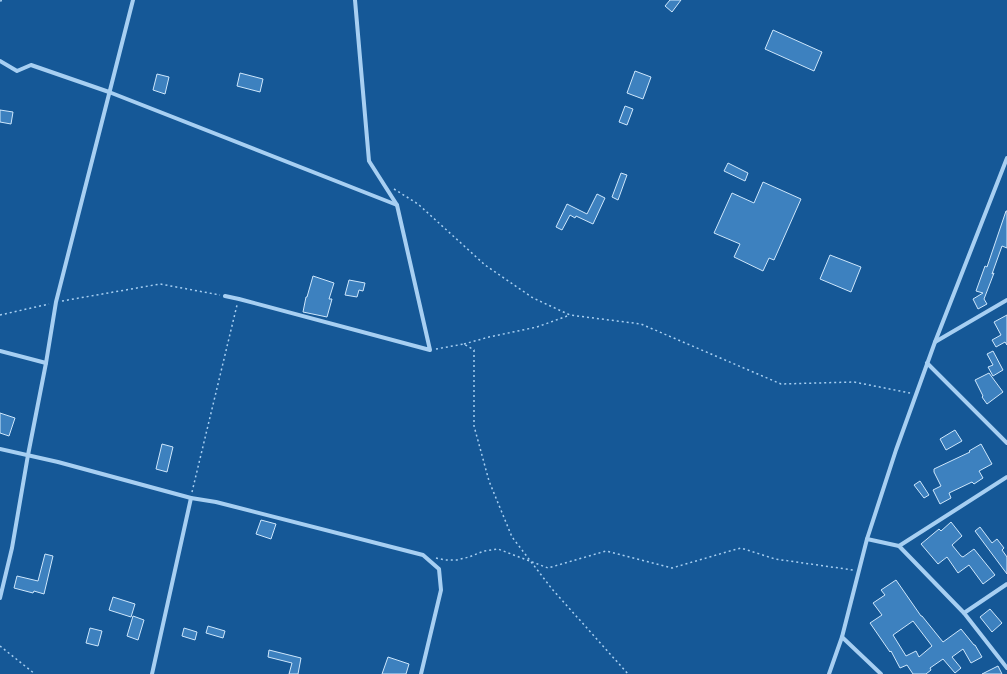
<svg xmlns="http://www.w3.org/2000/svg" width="1007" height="674" font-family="Rubik,sans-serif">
  <rect width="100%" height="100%" fill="#155897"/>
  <!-- building -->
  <g fill="#3d81bf" stroke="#cee7fc" fill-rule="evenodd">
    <path d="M670 0H681L672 12 665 6Z"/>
    <path d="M773 30 822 52 814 71 765 49Z"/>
    <path d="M635 71 651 77 643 99 627 93Z"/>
    <path d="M240 73 263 79 260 92 237 86Z"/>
    <path d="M157 74 169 77 165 94 153 90Z"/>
    <path d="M625 106 633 109 627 125 619 122Z"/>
    <path d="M0 110 13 112 11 124 0 122Z"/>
    <path d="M728 163 748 173 745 181 724 171Z"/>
    <path d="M621 173 627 175 618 200 612 197Z"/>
    <path d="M763 182 801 199 774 260 769 258 763 271 734 257 740 244 714 233 732 193 754 203Z"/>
    <path d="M597 194 605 198 593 224 576 216 575 218 570 215 562 230 556 227 567 204 587 214Z"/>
    <path d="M1006 211H1007V248L1002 246 992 274 994 273 984 299 987 304 978 309 973 299 983 293 976 291 985 266 987 267Z"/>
    <path d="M830 255 861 267 851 292 820 279Z"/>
    <path d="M313 276 334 283 329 299H332L327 317 303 312 306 297H307Z"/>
    <path d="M349 280 365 283 363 291 359 290 357 297 345 295Z"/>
    <path d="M1007 315V345L1005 342 996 347 992 340 1001 335 994 322Z"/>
    <path d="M993 351 1003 370 993 376 988 367 993 365 987 354Z"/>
    <path d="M989 373 1003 392 987 404 982 397 983 396 975 380Z"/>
    <path d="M0 413 15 418 9 436 0 433Z"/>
    <path d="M955 430 962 441 946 450 940 439Z"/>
    <path d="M162 444 173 447 167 472 156 469Z"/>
    <path d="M981 444 992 464 979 471 983 478 974 484 972 482 949 493 951 498 940 504 933 490 941 486 934 472V469L970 452 969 451Z"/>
    <path d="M920 481 929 495 924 498 914 485Z"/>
    <path d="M261 520 276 524 271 539 256 534Z"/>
    <path d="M951 522 962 536 952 545 961 556 963 557 974 549 995 575 983 584 969 565 958 573 947 557 938 564 921 544 939 529 941 531Z"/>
    <path d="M980 527 992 543 997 539 1004 548 1002 550 1007 557V574L975 531Z"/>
    <path d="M45 554 53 556 44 594 34 591 33 593 14 588 17 576 38 581Z"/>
    <path d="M896 580 921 616H922L943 642 961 629 974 645H975L982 657 971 663 963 649 952 657 961 668 955 673 943 659 930 668 931 670 926 674H913L907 665 900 668 891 651 890 652 870 623 882 615 873 603 885 595 881 590ZM913 621 932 646 919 657 916 651 906 656 893 635Z"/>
    <path d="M113 597 135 604 131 617 109 610Z"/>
    <path d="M990 609 1002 623 992 632 980 617Z"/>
    <path d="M133 616 144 620 138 640 127 636Z"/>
    <path d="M208 626 225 631 223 638 206 633Z"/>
    <path d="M90 628 102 631 98 646 86 643Z"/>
    <path d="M184 628 197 632 195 640 182 636Z"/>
    <path d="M269 650 301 658 298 674H289L292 663 268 657Z"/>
    <path d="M388 657 409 664 406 674H382Z"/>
    <path d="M998 666 1002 674H982Z"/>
  </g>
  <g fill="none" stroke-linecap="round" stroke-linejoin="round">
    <!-- path -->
    <g stroke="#a7cff2" stroke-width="1.5" stroke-dasharray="2 3" stroke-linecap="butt">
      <path d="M0 1 4 0"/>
      <path d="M394 189 418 204 485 265 533 298 570 315 641 324 781 384 854 382 910 393"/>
      <path d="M62 301 160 284 220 295"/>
      <path d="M0 315 49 304"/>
      <path d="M464 344 489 337 537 327 570 315"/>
      <path d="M436 349 464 344 474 350V426L489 481 512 537 552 589 628 674"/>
      <path d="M192 492 237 305"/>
      <path d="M436 558 445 560H457L469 557 484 551 498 549 548 568 606 551 672 568 730 551 741 548 775 559 853 570"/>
      <path d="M0 646 35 674"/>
    </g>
    <!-- street -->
    <g stroke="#a7cff2" stroke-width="4">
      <path d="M0 61 17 71 31 65 109 92 397 205"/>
      <path d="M225 296 239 299 430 350 397 205 369 161 355 0"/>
      <path d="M935 342 1007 300"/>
      <path d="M0 351 46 363"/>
      <path d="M927 363 1007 443"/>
      <path d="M0 449 58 462 191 498 216 502 423 555 439 569 441 590 421 674"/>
      <path d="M867 539 899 546 964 613 1007 668"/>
      <path d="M899 546 1007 477"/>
      <path d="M0 598 12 548 28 455 46 363 56 302 133 0"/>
      <path d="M964 613 1007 584"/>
      <path d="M842 637 881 674"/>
      <path d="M152 674 191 498"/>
      <path d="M829 674 842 637 867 539 896 450 935 342 1007 158"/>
    </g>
  </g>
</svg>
